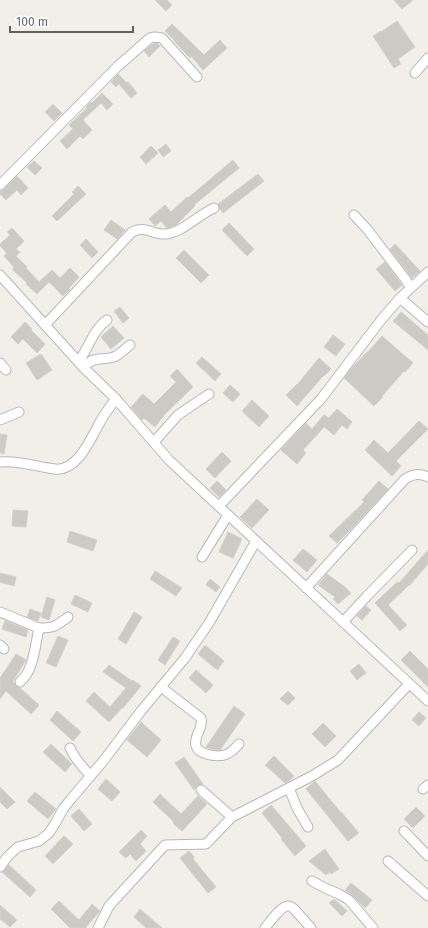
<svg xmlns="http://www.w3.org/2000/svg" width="428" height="928" font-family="'Fira Sans',sans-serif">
  <rect width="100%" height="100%" fill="#f1efe8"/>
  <!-- building -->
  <g fill="#cccac5" stroke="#d6d1c6">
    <path d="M155 0H167L172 5 166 11Z"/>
    <path d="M394 0H413L402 9Z"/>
    <path d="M397 21 415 47 398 59 401 64 394 68 373 36 381 31V32Z"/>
    <path d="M172 24 204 55 220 40 227 48 203 70 191 56 190 58 174 41H175L165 31Z"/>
    <path d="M155 43H157L160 46 149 57 144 51 153 44Z"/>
    <path d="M118 74 127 83 128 82 137 93 131 98 119 84 116 87 111 82Z"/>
    <path d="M102 93 113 104 107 110 101 103 83 120 92 130 83 139 80 136 67 149 60 141 73 129 69 125 87 108 86 107 91 102 92 103Z"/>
    <path d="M53 104 62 113 54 121 45 112Z"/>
    <path d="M166 144 171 151 163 157 158 150Z"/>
    <path d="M151 146 158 153 146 164 140 157Z"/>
    <path d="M233 160 239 168 194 205 195 206 176 225 167 228 161 221 155 226 149 219 165 205 171 212 187 197 188 198Z"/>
    <path d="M34 161 42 168 35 175 27 167Z"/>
    <path d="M258 174 264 181 223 213 220 209 218 204Z"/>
    <path d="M17 176 28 188 21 195 17 190 6 200 0 194V191L4 189Z"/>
    <path d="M78 186 86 194 57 221 52 216 74 194 72 192Z"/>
    <path d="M111 220 125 230 117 239 104 230Z"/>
    <path d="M229 223 254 249 247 256 222 230Z"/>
    <path d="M12 228 24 241 16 249 20 252 16 256 27 267 26 268 39 282 52 270 60 278 70 268 79 277 69 288 70 289 63 296 49 282 37 294 26 284 27 283 12 269 14 267 4 256 7 253 0 246V244L10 235 7 232Z"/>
    <path d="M86 239 98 252 92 258 80 245Z"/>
    <path d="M395 244 420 271 412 278 390 249Z"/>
    <path d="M184 250 209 275 201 283 176 258Z"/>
    <path d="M385 262 402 285 395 291 376 269Z"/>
    <path d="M120 307 129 318 123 323 114 311Z"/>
    <path d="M401 312 428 335V350L393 321Z"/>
    <path d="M25 322 32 329 31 330 45 344 37 353 23 339 18 344 11 337Z"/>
    <path d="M113 326 124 338 111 349 101 337Z"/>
    <path d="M333 335 345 344 336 356 324 347Z"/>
    <path d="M382 336 413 363 405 372 404 371 382 396 383 397 374 406 344 378 352 368 367 352H368Z"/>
    <path d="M41 354 52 370 37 380 26 363Z"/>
    <path d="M202 357 221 374 215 381 196 363Z"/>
    <path d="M319 358 331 369 324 376H323L297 406 286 395 297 384V385Z"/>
    <path d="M177 369 193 387 165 414 155 427 144 418 142 420 131 407 143 394 154 404 176 382 170 376Z"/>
    <path d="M230 385 240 394 233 402 223 393Z"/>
    <path d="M252 400 269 416 259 427 242 411Z"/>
    <path d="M337 409 352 422 347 429 342 425 334 435 324 427 303 450 306 453 297 464 281 450 306 423 312 429 324 415 329 418Z"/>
    <path d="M419 421 428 429 396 461 401 466 392 476 365 450 374 440 388 453Z"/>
    <path d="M0 434 7 435 4 454 0 453Z"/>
    <path d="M222 452 231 461 215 478 206 469Z"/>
    <path d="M217 481 226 490 219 497 210 488Z"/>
    <path d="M379 481 388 489 352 528 337 543 329 536 364 502 362 500Z"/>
    <path d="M257 499 269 510 252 528 240 517Z"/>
    <path d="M13 510 28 511 26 527 12 526Z"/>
    <path d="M70 531 97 540 93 551 67 542Z"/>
    <path d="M228 532 242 539 233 558 219 552Z"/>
    <path d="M303 549 317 560 307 572 293 560Z"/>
    <path d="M428 550V564L409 586V585L388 605 407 625 400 631 375 603 397 582 399 583Z"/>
    <path d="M155 571 182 588 176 596 150 579Z"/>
    <path d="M0 573 16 577 14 586 0 582Z"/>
    <path d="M327 574 345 587 351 593 338 604 333 599 335 597 318 585Z"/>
    <path d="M210 579 220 587 216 592 206 585Z"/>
    <path d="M75 595 92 603 88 612 71 604Z"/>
    <path d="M47 597 55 600 49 620 41 617Z"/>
    <path d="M366 606 371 610 362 620 357 616Z"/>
    <path d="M30 609 41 613 38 621 27 617Z"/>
    <path d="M134 612 142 617 126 644 118 639Z"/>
    <path d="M5 621 28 630 26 637 2 629Z"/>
    <path d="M58 636 68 640 56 667 46 663Z"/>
    <path d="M173 637 180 641 165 665 158 660Z"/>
    <path d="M205 645 224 661 217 670 198 654Z"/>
    <path d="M410 651 428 669V687L401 660Z"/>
    <path d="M16 654 26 660 13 681 16 686 20 688 39 705 31 714 6 691 0 699V678Z"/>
    <path d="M359 664 366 673 357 680 350 671Z"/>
    <path d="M109 665 132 681 133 680 141 686 123 708H122L109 722 86 701 94 692 110 707 126 688 103 672Z"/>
    <path d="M196 670 213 685 206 693 189 678Z"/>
    <path d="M288 691 295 698 288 705 280 699Z"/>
    <path d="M234 706 245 714 220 750 211 749 206 747Z"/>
    <path d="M57 711 81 732 73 741 50 720Z"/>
    <path d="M419 712 426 718 419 726 412 720Z"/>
    <path d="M141 722 161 740 147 757 127 740Z"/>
    <path d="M323 723 336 736 325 747 312 734Z"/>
    <path d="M51 744 72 764 65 772 43 752Z"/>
    <path d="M274 756 294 776 289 781 285 783 265 765Z"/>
    <path d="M184 757 203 784 197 786 194 790 175 763Z"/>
    <path d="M106 779 120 792 112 801 98 789Z"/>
    <path d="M315 781 341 813V812L359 833 348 841 306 789Z"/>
    <path d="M0 787 15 802 7 809 0 802Z"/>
    <path d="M35 792 56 809 48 819 27 801Z"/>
    <path d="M160 794 181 814 198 796 207 804 182 831 173 823 174 822 153 802Z"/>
    <path d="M271 805 306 846 295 856 281 839 282 838 262 813Z"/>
    <path d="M416 807 425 816 413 828 404 819Z"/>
    <path d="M79 809 92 824 84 831 71 816Z"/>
    <path d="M141 830 147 836 140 844 146 851 136 861 130 854 126 858 119 852Z"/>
    <path d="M64 836 73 844 53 864 45 856Z"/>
    <path d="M325 849 339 869 331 874 330 872 326 875 309 861Z"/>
    <path d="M189 851 194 857 193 859 216 887 208 893 180 858Z"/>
    <path d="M9 865 36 890 30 897 2 872Z"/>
    <path d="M351 883 372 900 365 908 352 895 345 890Z"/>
    <path d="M334 899 347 911 342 916 329 903Z"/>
    <path d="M59 901 79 920 92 904 100 911 86 927V928H70L51 909Z"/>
    <path d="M0 905 17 920 10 927 0 919Z"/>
    <path d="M140 909 162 928H146L134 917Z"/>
  </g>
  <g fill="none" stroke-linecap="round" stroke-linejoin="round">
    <!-- minor casing -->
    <g stroke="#b5b8bc" stroke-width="11">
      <g id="minor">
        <path d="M415 73 428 58"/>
        <path d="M0 185 118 66 150 38 155 37 162 38 197 77"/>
        <path d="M354 215 367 229 406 280 410 287"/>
        <path d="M0 275 83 367 116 399 169 460 428 701"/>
        <path d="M400 298 428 322"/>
        <path d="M45 325 132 232C145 225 153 235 166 234 183 232 198 215 214 208"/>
        <path d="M79 361C89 347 93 330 107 320"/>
        <path d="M0 363 6 370"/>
        <path d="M83 367C96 355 101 361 114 357 120 354 125 349 130 345"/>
        <path d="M0 420 19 412"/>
        <path d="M154 442 178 415 209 394"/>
        <path d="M0 462C19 460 37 467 55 469 79 472 93 433 103 417 107 411 111 405 116 399"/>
        <path d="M219 506 321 399 381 320 400 298 428 272"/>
        <path d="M202 557 228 515"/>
        <path d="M306 588 405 479C413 474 419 473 428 477"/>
        <path d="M0 612 39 628C36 641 34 664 26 675 24 678 22 680 20 682"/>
        <path d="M343 622 367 596 412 550"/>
        <path d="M39 628C54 628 56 626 68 617"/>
        <path d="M0 645 4 649"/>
        <path d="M161 687 201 718C204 728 193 736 196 746 199 755 219 758 227 754 231 753 235 748 239 744"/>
        <path d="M70 748C75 759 82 767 91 776"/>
        <path d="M289 788 297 808 308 827"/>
        <path d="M423 789 428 785"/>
        <path d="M201 790 232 817"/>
        <path d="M404 831 428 856"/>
        <path d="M388 861 428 896"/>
        <path d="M0 867 8 856 18 847 39 841 49 833 56 822 63 809 71 799 104 760 141 711 185 658 209 623 256 541"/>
        <path d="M312 881 325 888 339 894 349 900 373 928"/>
        <path d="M98 928 109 906 165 845 206 844 232 817 312 776 338 760 409 684"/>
        <path d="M265 928C269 923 281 906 288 906 291 906 292 907 294 909L311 928"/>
      </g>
    </g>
    <!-- minor -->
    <use href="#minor" stroke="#fff" stroke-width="9"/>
  </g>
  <!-- scale -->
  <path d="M10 26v6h123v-6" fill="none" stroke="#5f6368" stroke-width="2"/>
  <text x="16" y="26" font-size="12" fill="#5f6368" stroke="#ffffff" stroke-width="3" paint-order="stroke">100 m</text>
</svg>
